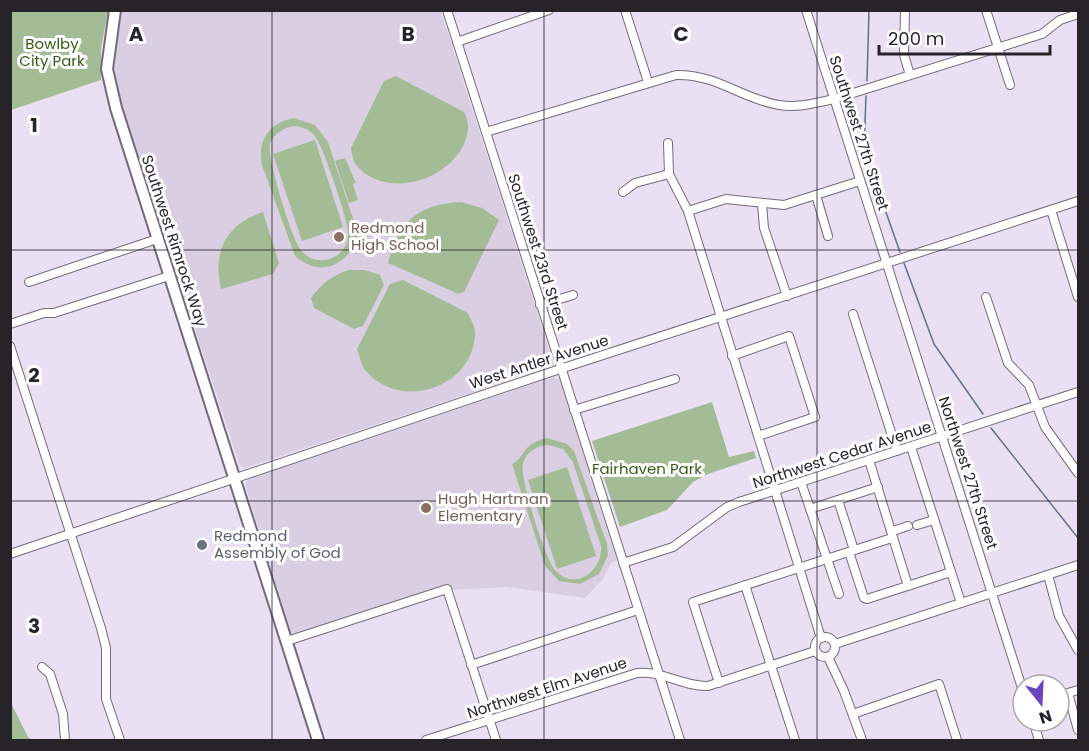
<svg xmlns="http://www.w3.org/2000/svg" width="1089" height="751" font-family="Poppins,sans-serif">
  <rect width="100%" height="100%" fill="#eae0f3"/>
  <!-- education -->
  <g fill="#dacfe2">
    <path d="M122 11H441L554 365 245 468 240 466 117 93 113 49Z"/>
    <path d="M554 377 560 380 617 561 611 563 603 579 585 598 507 587 453 590 445 586 296 634 291 632 245 485 248 479Z"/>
  </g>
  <!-- green -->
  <g fill="#a4bc96" fill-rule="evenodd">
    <path d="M10 11H108L101 48V80L11 110Z"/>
    <path d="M396 76 464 112C466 117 469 124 468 130 461 177 390 203 357 166 353 162 352 154 351 148L384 81Z"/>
    <path d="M294 118 315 125 328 142 364 252 356 254 353 248C338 270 316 274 295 256L262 165C257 140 269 123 294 118ZM294 126C302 127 309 129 315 136 323 146 347 217 348 231 349 239 346 247 341 252 329 264 310 263 300 249 292 238 266 156 270 144 274 133 283 128 294 126Z"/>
    <path d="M315 140 343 227 302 241 273 154Z"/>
    <path d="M345 158 356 183 353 184 358 200 349 203 335 161Z"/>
    <path d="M461 202 482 208 499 220 464 292 459 294 388 263C398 221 419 204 461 202Z"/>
    <path d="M263 212 279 263 273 274 221 289C212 252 226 224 263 212Z"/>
    <path d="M349 270H365L380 275 384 285 363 326 354 329 314 308 311 298C322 283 331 276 349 270Z"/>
    <path d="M403 280 468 313C471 320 476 328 475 335 472 389 400 411 366 371 361 366 360 356 357 349L390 284Z"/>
    <path d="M712 402 729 457 754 451 756 458 708 474 693 482 667 510 620 527 592 441Z"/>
    <path d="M547 438 567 444 574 451 607 544 608 555 599 574 580 584 559 581 545 566 512 464C525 459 520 444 547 438ZM548 445 563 449 573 462 601 546C603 570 576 592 556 571 545 561 519 476 523 463 527 451 537 446 548 445Z"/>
    <path d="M567 467 596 556 557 569 528 480Z"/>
    <path d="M11 703 28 737 33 740H11Z"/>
  </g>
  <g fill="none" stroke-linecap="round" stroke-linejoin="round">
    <!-- stream -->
    <g stroke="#5d7294" stroke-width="1.5">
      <path d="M867 81 869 10"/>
      <path d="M866 96 864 150 900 252"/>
      <path d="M904 263 934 344 983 414"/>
      <path d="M991 428 1078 538"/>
    </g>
    <!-- minor casing -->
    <g stroke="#736b7b" stroke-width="10">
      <g id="minor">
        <path d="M447 10 680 740"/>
        <path d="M625 10 648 82"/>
        <path d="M806 10 1023 691"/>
        <path d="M905 10 904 55 910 75"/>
        <path d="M986 10 1010 85"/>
        <path d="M457 42 549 10"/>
        <path d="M486 132 676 75C717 74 742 99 779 105 798 108 815 103 834 99L1042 34 1060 20 1078 14"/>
        <path d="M668 143 669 174 688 211 821 638"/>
        <path d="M623 192 635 183 669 174"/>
        <path d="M816 195 828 236"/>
        <path d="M762 204 764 228 787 296"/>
        <path d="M1051 210 1078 297"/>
        <path d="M688 211 726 199 784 205 860 181"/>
        <path d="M29 282 157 239"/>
        <path d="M986 297 1008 363 1029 385 1045 427 1078 473"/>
        <path d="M540 305 573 295"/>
        <path d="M853 314 897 451"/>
        <path d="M10 324 44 313H54L169 276"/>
        <path d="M10 346 101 628 106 648V699L120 740"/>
        <path d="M732 356 789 336 815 417 758 436"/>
        <path d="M574 410 675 379"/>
        <path d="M911 447 961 603"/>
        <path d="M869 460 908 586"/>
        <path d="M801 482 839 594"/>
        <path d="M838 500 854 550"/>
        <path d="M810 509 878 487"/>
        <path d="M917 525 934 520"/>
        <path d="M893 531 908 526"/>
        <path d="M849 552 864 598 867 599 951 572"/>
        <path d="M10 554 560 369 1078 201"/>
        <path d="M623 563 673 547 727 507 739 502 1078 392"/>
        <path d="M1048 575 1059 616 1078 650"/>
        <path d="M745 585 795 740"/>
        <circle cx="825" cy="647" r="10"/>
        <path d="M287 641 447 589 496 740"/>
        <path d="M835 644 1078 565"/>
        <path d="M828 657 844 691 862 740"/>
        <path d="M471 665 638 610"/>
        <path d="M42 667 50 674 63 714 65 740"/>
        <path d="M719 683 693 602 892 538"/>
        <path d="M1078 690 1068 693 1078 730"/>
        <path d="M853 714 939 684 957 740"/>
        <path d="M1033 721 1039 740"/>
        <path d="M426 740 637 673C662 670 683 687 708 686L815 651"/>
      </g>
    </g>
    <!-- major casing -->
    <g stroke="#736b7b" stroke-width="14">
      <path id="major" d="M115 10 107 69 116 108 318 740"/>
    </g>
    <!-- minor -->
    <use href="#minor" stroke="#fff" stroke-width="8"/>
    <!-- major -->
    <use href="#major" stroke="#fff" stroke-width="10"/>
  </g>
  <!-- grid -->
  <path fill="none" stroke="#262329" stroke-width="1.5" stroke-opacity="0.55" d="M272 10V740M544 10V740M817 10V740M10 250H1078M10 501H1078"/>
  <!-- markers -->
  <g fill="#8d6e63" stroke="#fff" stroke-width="2">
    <circle cx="339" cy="237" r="6"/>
    <circle cx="426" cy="508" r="6"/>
  </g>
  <circle fill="#6b7280" stroke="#fff" stroke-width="2" cx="202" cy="545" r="6"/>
  <g text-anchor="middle" stroke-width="6" stroke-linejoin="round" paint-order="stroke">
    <!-- park labels -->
    <g font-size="15" fill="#355d18" stroke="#fff">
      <text x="52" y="49">Bowlby<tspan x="52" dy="17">City Park</tspan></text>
      <text x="647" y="474">Fairhaven Park</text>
    </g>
    <!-- street labels -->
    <g font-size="15" fill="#262329" stroke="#fff">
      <text transform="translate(859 133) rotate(72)" y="5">Southwest 27th Street</text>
      <text transform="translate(174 241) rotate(72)" y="5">Southwest Rimrock Way</text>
      <text transform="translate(538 252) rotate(72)" y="5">Southwest 23rd Street</text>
      <text transform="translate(539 362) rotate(-18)" y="5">West Antler Avenue</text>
      <text transform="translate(842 455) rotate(-18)" y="5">Northwest Cedar Avenue</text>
      <text transform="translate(968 473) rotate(72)" y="5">Northwest 27th Street</text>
      <text transform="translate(547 688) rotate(-18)" y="5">Northwest Elm Avenue</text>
    </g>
    <!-- education labels -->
    <g font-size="15" fill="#785e54" stroke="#fff" text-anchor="start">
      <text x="351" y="233">Redmond<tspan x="351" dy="17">High School</tspan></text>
      <text x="438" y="504">Hugh Hartman<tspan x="438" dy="17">Elementary</tspan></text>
    </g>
    <!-- worship labels -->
    <g font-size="15" fill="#5b616d" stroke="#fff" text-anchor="start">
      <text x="214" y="541">Redmond<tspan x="214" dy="17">Assembly of God</tspan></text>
    </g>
  </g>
  <g font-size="20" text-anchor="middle" font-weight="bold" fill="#262329" stroke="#fff" stroke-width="6" stroke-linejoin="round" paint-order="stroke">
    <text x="136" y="41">A</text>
    <text x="408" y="41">B</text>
    <text x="681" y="41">C</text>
    <text x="34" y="132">1</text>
    <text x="34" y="382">2</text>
    <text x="34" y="633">3</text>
  </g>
  <!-- border -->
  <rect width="1089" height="751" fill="none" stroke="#262329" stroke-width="24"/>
  <!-- north arrow -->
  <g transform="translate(1041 703) rotate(162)"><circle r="28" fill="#ffffff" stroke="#a8a7a9" stroke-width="1.5"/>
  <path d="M0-4.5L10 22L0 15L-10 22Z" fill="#6a45bd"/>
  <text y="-9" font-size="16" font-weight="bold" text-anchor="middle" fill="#262329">N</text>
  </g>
  <!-- scale -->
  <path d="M879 45v9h171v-9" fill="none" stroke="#262329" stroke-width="3"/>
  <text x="888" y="45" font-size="18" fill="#262329" stroke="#ffffff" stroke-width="4.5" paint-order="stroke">200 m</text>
</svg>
